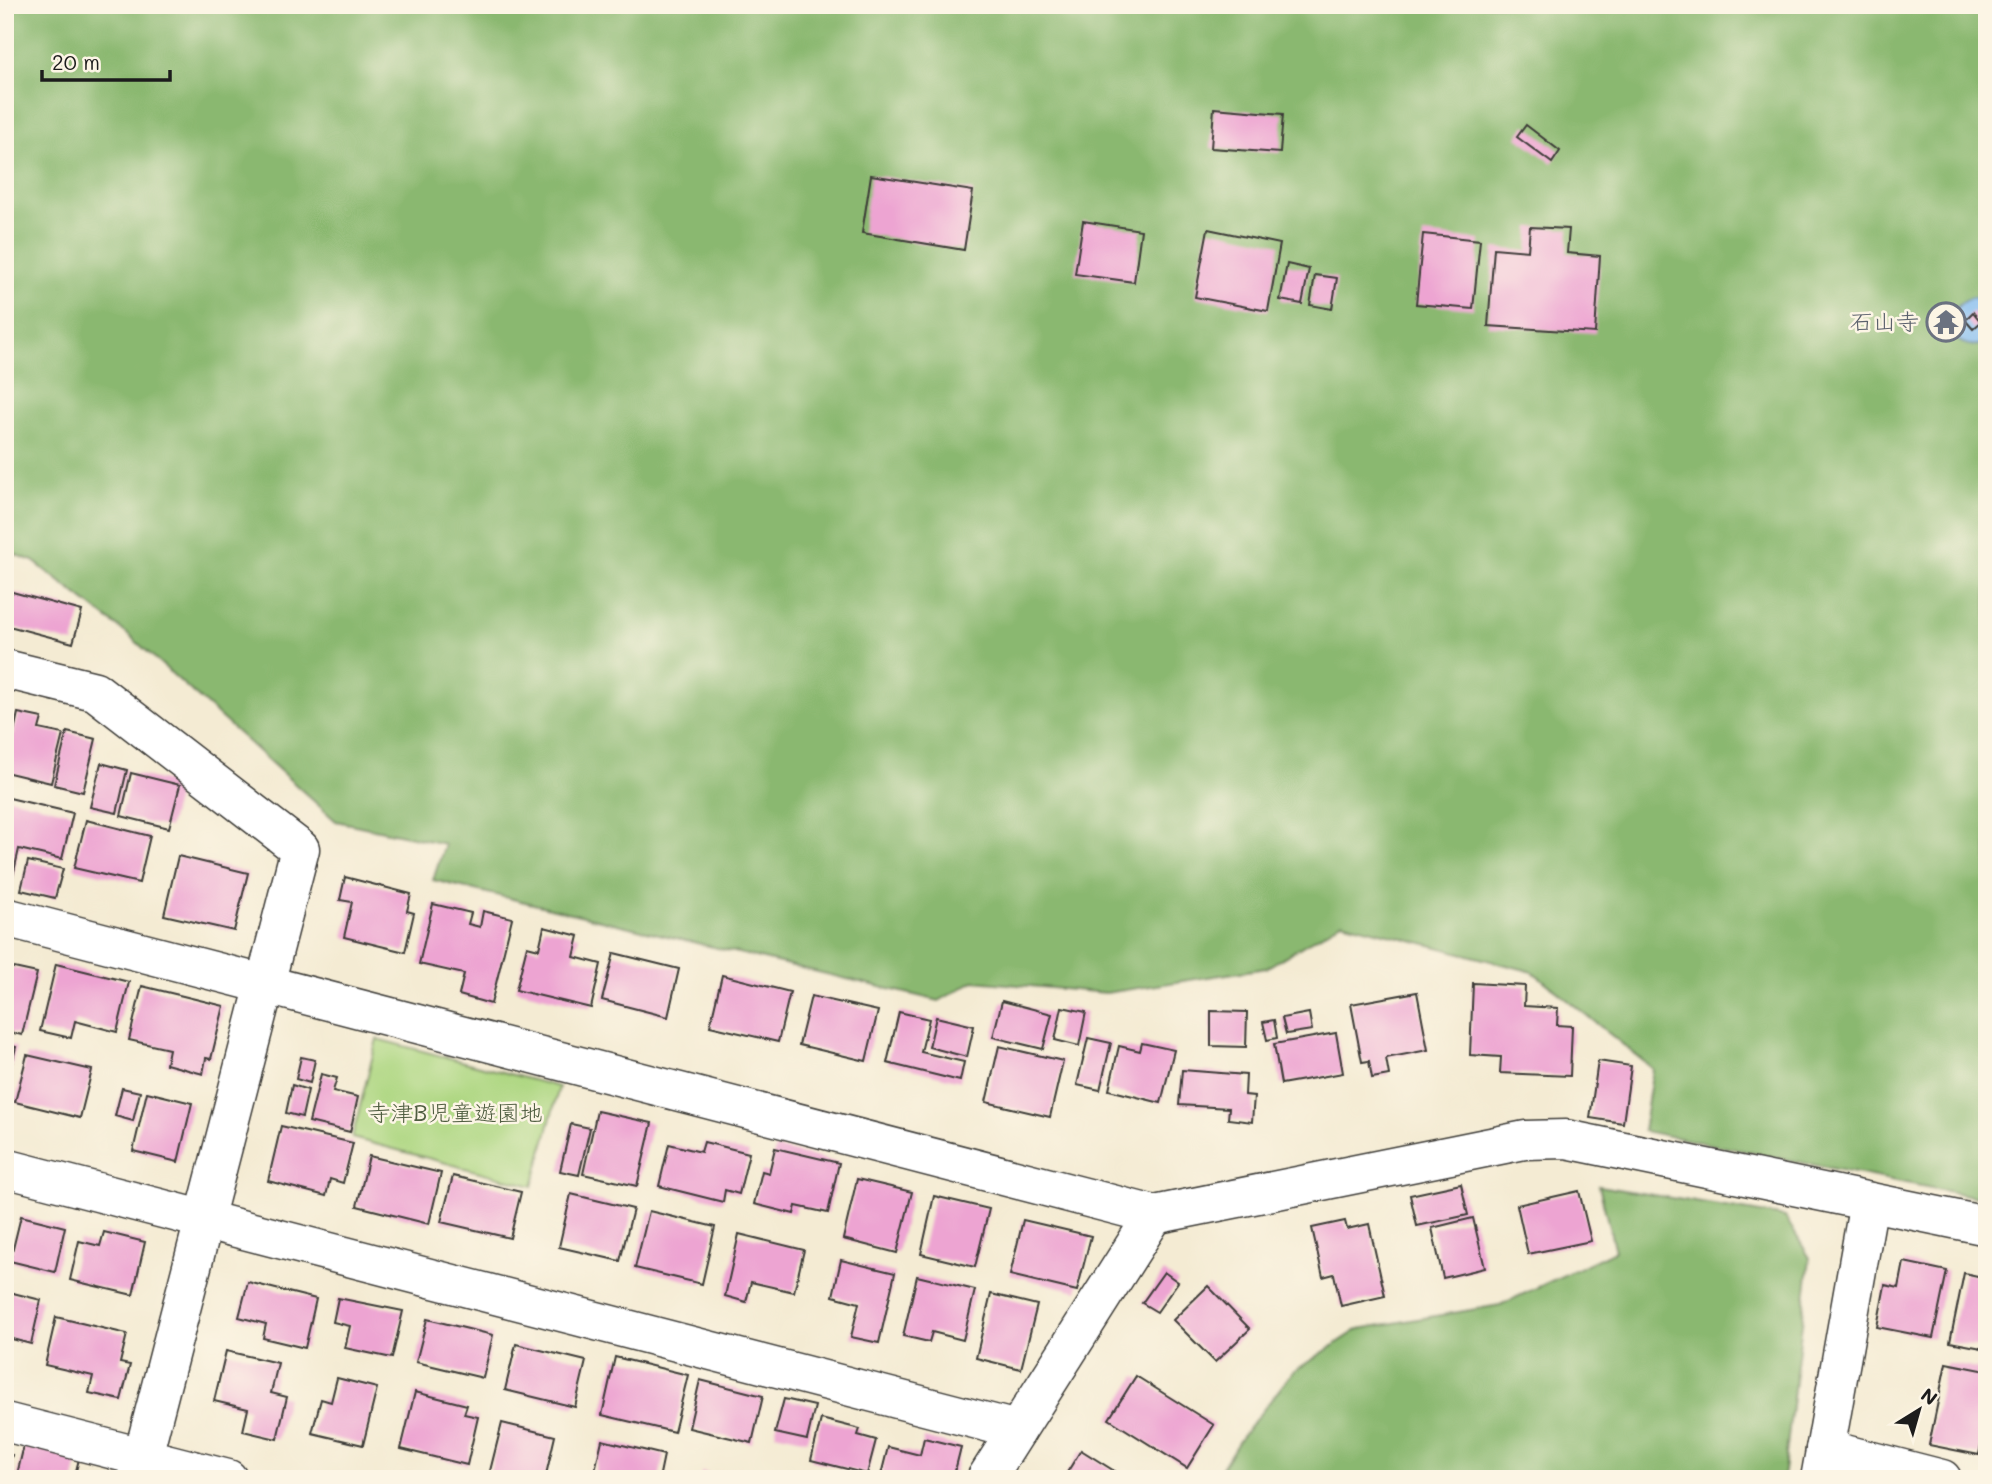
<svg xmlns="http://www.w3.org/2000/svg" width="1992" height="1484" font-family="Mali,'Klee One',sans-serif">
  <rect width="100%" height="100%" fill="#fcf5e5"/>
  <filter id="ink" filterUnits="userSpaceOnUse"><feTurbulence type="fractalNoise" baseFrequency=".0143" numOctaves="2"/><feDisplacementMap in="SourceGraphic" scale="14" xChannelSelector="R" yChannelSelector="G"/><feConvolveMatrix kernelMatrix="1 2 1 2 8 2 1 2 1" color-interpolation-filters="sRGB"/></filter>
  <filter id="wash" filterUnits="userSpaceOnUse"><feTurbulence type="fractalNoise" baseFrequency=".00686" numOctaves="4" result="noise"/><feDisplacementMap in="SourceGraphic" scale="28" xChannelSelector="R" yChannelSelector="G"/><feGaussianBlur stdDeviation="1.57" result="paint"/><feColorMatrix in="noise" values="0 0 0 0 0 0 0 0 0 0 0 0 0 0 0 0 0 1.4 0 .05"/><feComposite in="paint" operator="in"/></filter>
  <g filter="url(#wash)">
    <rect width="100%" height="100%" fill="#f4ebd3"/>
    <!-- green -->
    <path fill="#aed782" stroke="#657a4f" stroke-width="2" d="M377 1039 559 1087 533 1186 352 1138Z"/>
    <!-- forest -->
    <g fill="#8ab870" stroke="#536a46" stroke-width="2">
      <path d="M5 5H1987V1199L1643 1131 1653 1069 1533 972 1342 922 1266 968 1106 993 974 981 939 1001 433 880 445 844 336 821 131 637 33 561 5 551Z"/>
      <path d="M1599 1186 1785 1217 1810 1258 1783 1479H1215L1240 1439 1293 1372 1359 1329 1500 1305 1615 1251Z"/>
    </g>
    <!-- water -->
    <path fill="#81bcf3" stroke="#4e6c88" stroke-width="2" d="M1972 297 1987 301V343C1950 356 1934 312 1972 297Z"/>
    <g id="blocks">
      <!-- building -->
      <g fill="#eda4d2">
        <path d="M1214 108 1283 114 1280 153 1211 148Z"/>
        <path d="M1526 125 1560 151 1552 163 1517 137Z"/>
        <path d="M871 175 973 191 964 250 862 233Z"/>
        <path d="M1083 221 1141 230 1134 282 1075 274Z"/>
        <path d="M1530 227 1569 229 1567 253 1600 256 1595 333 1488 326 1494 248 1528 251Z"/>
        <path d="M1208 229 1280 244 1268 311 1195 297Z"/>
        <path d="M1423 234 1480 240 1473 309 1416 304Z"/>
        <path d="M1287 264 1309 269 1302 304 1280 300Z"/>
        <path d="M1315 275 1337 278 1332 309 1310 305Z"/>
        <path d="M1973 312 1981 322 1973 329 1965 320Z"/>
        <path d="M5 590 82 611 73 643 5 625Z"/>
        <path d="M18 713 42 718 39 729 63 734 51 783 5 772Z"/>
        <path d="M67 732 96 739 83 792 54 785Z"/>
        <path d="M101 763 127 770 117 813 90 807Z"/>
        <path d="M131 773 180 785 169 828 121 816Z"/>
        <path d="M5 797 73 813 62 859 19 849 13 876 5 874Z"/>
        <path d="M86 820 150 836 139 883 74 868Z"/>
        <path d="M178 856 248 873 234 931 164 915Z"/>
        <path d="M28 861 63 869 55 898 21 890Z"/>
        <path d="M345 877 411 894 407 911 414 913 405 952 344 937 352 902 340 900Z"/>
        <path d="M433 904 471 913 468 924 480 927 483 911 512 918 491 1004 459 995 464 974 419 964Z"/>
        <path d="M544 927 579 936 574 957 601 964 591 1008 516 990 527 946 539 949Z"/>
        <path d="M614 953 679 969 668 1017 602 1000Z"/>
        <path d="M56 964 129 982 117 1032 75 1021 71 1038 40 1031Z"/>
        <path d="M5 966 37 973 22 1035 5 1031Z"/>
        <path d="M722 975 790 992 778 1042 710 1026Z"/>
        <path d="M1473 983 1525 986 1524 1006 1558 1008 1557 1025 1572 1026 1570 1076 1500 1073 1501 1057 1470 1055Z"/>
        <path d="M142 986 224 1006 211 1059 206 1058 203 1074 166 1064 169 1049 129 1040Z"/>
        <path d="M1417 992 1428 1050 1386 1058 1389 1075 1372 1078 1369 1061 1362 1062 1351 1004Z"/>
        <path d="M811 996 878 1011 866 1061 799 1045Z"/>
        <path d="M1002 1001 1052 1014 1043 1049 993 1037Z"/>
        <path d="M1062 1007 1086 1012 1079 1046 1055 1040Z"/>
        <path d="M1211 1011 1247 1012 1246 1047 1211 1046Z"/>
        <path d="M899 1012 929 1019 921 1052 964 1062 960 1081 887 1063Z"/>
        <path d="M1309 1013 1312 1030 1286 1034 1282 1018Z"/>
        <path d="M936 1017 974 1026 967 1057 929 1047Z"/>
        <path d="M1274 1020 1277 1038 1267 1040 1263 1022Z"/>
        <path d="M1336 1033 1343 1073 1281 1084 1274 1044Z"/>
        <path d="M1088 1038 1111 1043 1100 1090 1077 1085Z"/>
        <path d="M1142 1043 1174 1050 1161 1103 1109 1090 1119 1046 1140 1051Z"/>
        <path d="M5 1044 16 1047 6 1088H5Z"/>
        <path d="M999 1046 1063 1061 1050 1117 986 1102Z"/>
        <path d="M27 1055 92 1070 80 1118 15 1102Z"/>
        <path d="M301 1057 315 1060 310 1083 296 1079Z"/>
        <path d="M1598 1061 1631 1066 1623 1123 1590 1118Z"/>
        <path d="M1182 1070 1246 1075 1245 1095 1254 1096 1252 1122 1228 1119 1229 1108 1179 1105Z"/>
        <path d="M321 1074 337 1078 333 1091 358 1097 350 1132 309 1122Z"/>
        <path d="M292 1085 308 1090 302 1117 286 1113Z"/>
        <path d="M122 1088 140 1092 133 1121 115 1116Z"/>
        <path d="M147 1092 192 1103 178 1162 133 1151Z"/>
        <path d="M597 1111 652 1123 637 1186 583 1174Z"/>
        <path d="M571 1124 590 1128 579 1175 560 1171Z"/>
        <path d="M281 1126 353 1143 343 1183 330 1179 326 1196 268 1181Z"/>
        <path d="M704 1142 749 1153 739 1194 725 1190 723 1202 659 1186 669 1144 701 1152Z"/>
        <path d="M775 1148 839 1163 828 1213 796 1206 794 1214 754 1204 762 1171 769 1173Z"/>
        <path d="M369 1156 441 1173 429 1224 357 1206Z"/>
        <path d="M453 1176 521 1192 510 1238 441 1222Z"/>
        <path d="M857 1179 912 1192 897 1253 843 1239Z"/>
        <path d="M1461 1184 1468 1215 1417 1226 1410 1195Z"/>
        <path d="M1579 1191 1591 1241 1528 1254 1517 1205Z"/>
        <path d="M571 1194 633 1209 620 1261 559 1247Z"/>
        <path d="M934 1196 989 1209 975 1267 921 1254Z"/>
        <path d="M649 1211 715 1227 702 1284 635 1268Z"/>
        <path d="M21 1216 65 1227 55 1272 10 1261Z"/>
        <path d="M1473 1218 1485 1268 1443 1278 1432 1228Z"/>
        <path d="M1023 1220 1091 1236 1077 1291 1010 1275Z"/>
        <path d="M1345 1221 1347 1229 1369 1224 1385 1296 1341 1306 1334 1274 1323 1277 1312 1228Z"/>
        <path d="M104 1232 145 1242 133 1295 70 1280 79 1241 100 1246Z"/>
        <path d="M739 1234 804 1250 794 1292 751 1282 746 1302 725 1296Z"/>
        <path d="M841 1260 895 1273 879 1343 851 1337 859 1303 833 1296Z"/>
        <path d="M1904 1262 1947 1271 1933 1338 1877 1327 1885 1285 1899 1288Z"/>
        <path d="M1164 1272 1178 1282 1157 1312 1142 1303Z"/>
        <path d="M1964 1273 1987 1278V1349L1950 1342Z"/>
        <path d="M917 1276 975 1290 963 1340 932 1332 929 1342 903 1336Z"/>
        <path d="M248 1282 316 1299 305 1348 263 1338 266 1324 239 1317Z"/>
        <path d="M1208 1286 1250 1329 1215 1362 1173 1320Z"/>
        <path d="M5 1291 41 1300 31 1344 8 1338 5 1342Z"/>
        <path d="M991 1294 1037 1305 1021 1369 976 1358Z"/>
        <path d="M338 1298 403 1311 392 1358 345 1348 350 1326 333 1322Z"/>
        <path d="M56 1317 127 1334 120 1363 130 1365 121 1400 89 1393 93 1376 45 1365Z"/>
        <path d="M427 1319 493 1335 483 1378 416 1362Z"/>
        <path d="M516 1344 586 1361 575 1407 505 1390Z"/>
        <path d="M226 1351 278 1363 271 1393 287 1397 277 1439 243 1431 248 1409 214 1401Z"/>
        <path d="M615 1357 688 1375 674 1432 602 1415Z"/>
        <path d="M1946 1363 1987 1371V1414L1979 1455 1929 1445Z"/>
        <path d="M1136 1376 1214 1425 1187 1468 1109 1419Z"/>
        <path d="M337 1378 377 1388 363 1445 312 1433 321 1399 331 1402Z"/>
        <path d="M700 1380 763 1396 752 1443 689 1428Z"/>
        <path d="M415 1392 467 1405 464 1414 478 1417 467 1465 401 1449Z"/>
        <path d="M784 1399 815 1406 807 1440 775 1433Z"/>
        <path d="M821 1419 860 1429 858 1435 876 1440 867 1474 811 1460Z"/>
        <path d="M502 1423 555 1436 545 1479H488Z"/>
        <path d="M924 1438 961 1447 953 1479H880L888 1447 920 1455Z"/>
        <path d="M602 1440 664 1455 659 1479H593Z"/>
        <path d="M24 1445 79 1459 74 1479H16Z"/>
        <path d="M1081 1450 1127 1479H1063Z"/>
        <path d="M5 1453 12 1455 6 1476H5Z"/>
        <path d="M702 1472 726 1478V1479H701Z"/>
      </g>
    </g>
  </g>
  <g filter="url(#ink)">
    <use href="#blocks" fill-opacity="0" stroke="#3c3b37" stroke-width="2"/>
    <g fill="none" stroke-linecap="round" stroke-linejoin="round">
      <!-- street casing -->
      <g stroke="#3c3b37" stroke-width="41">
        <g id="street">
          <path d="M5 669 95 691 300 849 137 1479"/>
          <path d="M5 917 1154 1215 1525 1140 1566 1139 1987 1226"/>
          <path d="M5 1168 1017 1430"/>
          <path d="M5 1422 228 1479"/>
          <path d="M1825 1449 1942 1479"/>
          <path d="M986 1479 1154 1215"/>
          <path d="M1820 1479 1869 1202"/>
        </g>
      </g>
      <!-- street -->
      <use href="#street" stroke="#fff" stroke-width="38"/>
    </g>
  </g>
  <!-- icons -->
  <defs>
    <g id="temple-ring" transform="scale(2.0125)"><circle r="9.5" fill="#fcf5e5" stroke="#6b7280" stroke-width="1.5"/><path d="M0-6L5-2H3V0L6.5 2.5H4V6H1.5V3h-3V6H-4V2.5H-6.5L-3 0V-2H-5Z" fill="#6b7280"/></g>
  </defs>
  <g fill-rule="evenodd">
    <use href="#temple-ring" x="1946" y="322"/>
  </g>
  <g text-anchor="middle" stroke-width="5" stroke-linejoin="round" paint-order="stroke">
    <!-- worship labels -->
    <g font-size="23" fill="#5b616d" stroke="#fcf5e5" text-anchor="end">
      <text x="1919" y="330">石山寺</text>
    </g>
    <!-- park labels -->
    <g font-size="23" fill="#4f5d40" stroke="#fcf5e5">
      <text x="455" y="1121">寺津B児童遊園地</text>
    </g>
  </g>
  <!-- margin -->
  <rect width="1992" height="1484" fill="none" stroke="#fcf5e5" stroke-width="28"/>
  <!-- north arrow -->
  <g transform="translate(1919 1410) rotate(37)" stroke="#fcf5e5" stroke-width="5" paint-order="stroke">
  <path d="M0-5L12 26L0 18L-12 26Z" fill="#1c1c1c"/>
  <text y="-10" font-size="19" font-weight="bold" text-anchor="middle" fill="#1c1c1c">N</text>
  </g>
  <!-- scale -->
  <path d="M42 70v10h128v-10" fill="none" stroke="#1c1c1c" stroke-width="3.5"/>
  <text x="52" y="70" font-size="21" fill="#1c1c1c" stroke="#fcf5e5" stroke-width="5" paint-order="stroke">20 m</text>
</svg>
